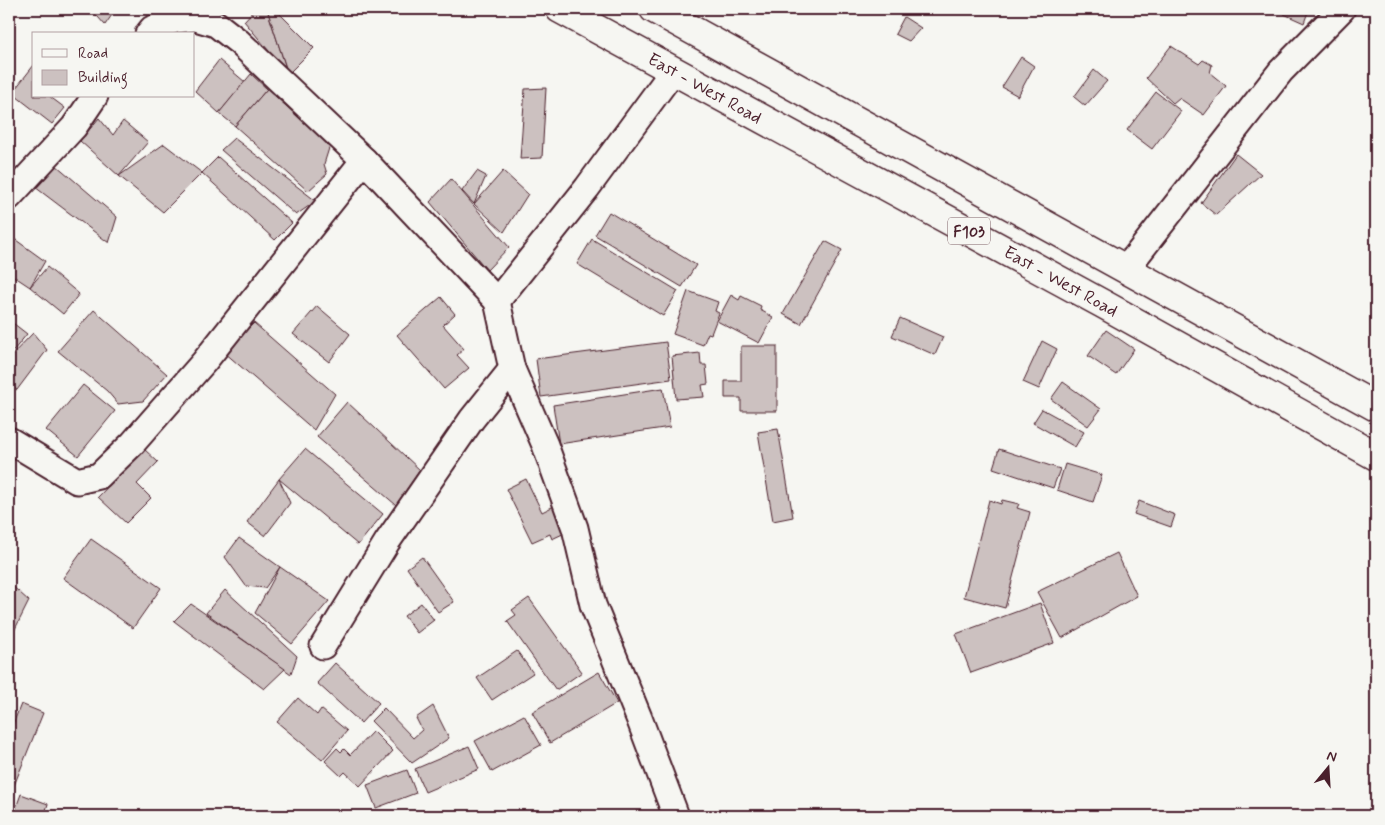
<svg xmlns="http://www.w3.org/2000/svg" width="1385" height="825" font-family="Mynerve,sans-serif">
  <rect width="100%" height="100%" fill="#f6f6f2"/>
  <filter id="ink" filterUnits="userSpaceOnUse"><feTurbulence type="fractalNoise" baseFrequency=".02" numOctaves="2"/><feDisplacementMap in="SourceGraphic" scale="10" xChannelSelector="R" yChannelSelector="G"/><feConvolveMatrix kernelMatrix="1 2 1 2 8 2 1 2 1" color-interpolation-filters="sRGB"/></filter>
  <g filter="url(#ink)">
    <!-- building -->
    <g fill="#ccc1c0" stroke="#4a1f2b">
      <path d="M91 9H116L105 25Z"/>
      <path d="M255 9H267L288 74 244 21Z"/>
      <path d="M267 9H275L314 48 288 74Z"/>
      <path d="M1286 9H1309L1304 23 1284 14Z"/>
      <path d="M904 17 921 28 909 41 895 34Z"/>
      <path d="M1171 46 1199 64 1203 60 1212 65 1210 73 1226 86 1204 115 1179 98 1173 103 1146 78Z"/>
      <path d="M1021 57 1034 66 1018 96 1002 87Z"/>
      <path d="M219 60 245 82 219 113 195 91Z"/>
      <path d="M34 65V96H49L65 108 52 124 12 93Z"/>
      <path d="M1094 70 1107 81 1085 106 1074 97Z"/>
      <path d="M251 74 267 89 235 126 219 113Z"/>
      <path d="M546 88 542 158 520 159 525 89Z"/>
      <path d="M267 89 330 145 324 164 327 174 308 191 235 126Z"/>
      <path d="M1156 92 1181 111 1152 149 1127 130Z"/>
      <path d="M99 118 113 135 123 121 148 142 119 176 80 141Z"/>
      <path d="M234 138 316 201 296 215 221 150Z"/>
      <path d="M164 144 202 173 163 212 119 176Z"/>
      <path d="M1236 154 1261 174 1216 215 1201 203Z"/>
      <path d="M218 157 292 223 275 240 202 173Z"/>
      <path d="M56 165 117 217 109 243 35 187Z"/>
      <path d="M477 171 486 176 474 204 462 191Z"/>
      <path d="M503 171 528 194 504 232 474 204Z"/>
      <path d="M451 179 509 247 487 270 430 202Z"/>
      <path d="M609 212 696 265 682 287 595 235Z"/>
      <path d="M9 235 45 261 30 287 9 273Z"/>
      <path d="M592 239 678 291 663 316 577 264Z"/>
      <path d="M825 241 842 250 801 324 783 314Z"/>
      <path d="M47 267 79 294 63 314 30 287Z"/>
      <path d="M688 291 718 302 715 311 719 313 711 334 708 333 703 345 673 334Z"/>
      <path d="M731 295 739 300 741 296 761 306 760 310 773 317 759 343 717 321Z"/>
      <path d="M441 297 455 314 443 325 464 349 457 355 469 368 444 389 397 335Z"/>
      <path d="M317 306 350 334 329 362 293 334Z"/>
      <path d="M94 310 167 374 143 401 118 404 107 391 58 351Z"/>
      <path d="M900 318 943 337 935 355 892 336Z"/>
      <path d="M9 320 27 334 9 356Z"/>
      <path d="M254 323 335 394 314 430 224 352Z"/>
      <path d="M1106 330 1134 349 1116 375 1088 356Z"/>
      <path d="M33 333 47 350 17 390 9 385V358Z"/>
      <path d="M1042 341 1057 349 1039 389 1023 382Z"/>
      <path d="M666 342 671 379 541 397 536 359Z"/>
      <path d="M741 346H777V411H741V398H725V381H741Z"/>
      <path d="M700 353 701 365H706L708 384 702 385 704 397 676 399 672 356Z"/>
      <path d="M1063 382 1101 409 1088 426 1051 399Z"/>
      <path d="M83 385 115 411 78 456 46 430Z"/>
      <path d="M663 388 670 427 559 444 553 405Z"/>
      <path d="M347 402 420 470 396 505 317 437Z"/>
      <path d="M1042 409 1084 432 1075 447 1033 423Z"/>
      <path d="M778 429 793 517 773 521 758 432Z"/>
      <path d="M144 449 158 462 137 484 151 498 126 523 98 497Z"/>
      <path d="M305 449 383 514 358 545 279 479Z"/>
      <path d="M999 449 1060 469 1053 488 993 468Z"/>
      <path d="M1065 464 1102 475 1093 502 1057 490Z"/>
      <path d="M279 479 290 503 265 536 247 522Z"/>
      <path d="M526 479 542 512 554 506 567 532 552 539 550 534 532 542 506 489Z"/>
      <path d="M989 500 1001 504 1002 500 1019 504 1017 508 1030 512 1005 608 964 597Z"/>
      <path d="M1139 501 1175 515 1171 527 1134 514Z"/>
      <path d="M239 538 280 567 265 588 246 586 225 557Z"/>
      <path d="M91 539 161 588 133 628 63 578Z"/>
      <path d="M1117 553 1137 596 1062 638 1037 592Z"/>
      <path d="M422 557 454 602 438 612 407 568Z"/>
      <path d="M280 567 329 601 292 644 255 613Z"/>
      <path d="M9 583 29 601 9 641Z"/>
      <path d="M225 590 297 656 291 674 206 613Z"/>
      <path d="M529 598 582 672 556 690 507 621 516 615 512 610Z"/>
      <path d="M421 603 434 620 417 633 404 616Z"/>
      <path d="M1040 603 1054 643 971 673 956 634Z"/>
      <path d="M191 604 285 669 264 689 174 621Z"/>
      <path d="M517 651 533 673 492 700 477 678Z"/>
      <path d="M335 663 379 703 361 723 317 683Z"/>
      <path d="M599 672 617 703 550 743 532 712Z"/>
      <path d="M298 698 317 715 321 709 347 731 322 760 277 722Z"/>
      <path d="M21 704 43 713 9 798V734Z"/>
      <path d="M433 706 449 738 412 763 371 721 384 708 413 738 422 730 416 718Z"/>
      <path d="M524 715 541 745 492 772 475 741Z"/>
      <path d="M373 731 393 751 360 786 345 772 341 776 325 761 337 748 341 752 344 749 350 755Z"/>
      <path d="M469 746 479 769 425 792 415 769Z"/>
      <path d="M407 770 416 793 376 808 367 785Z"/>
      <path d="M21 794 48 804 44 816H13Z"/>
    </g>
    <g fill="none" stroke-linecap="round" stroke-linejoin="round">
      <!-- minor casing -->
      <g stroke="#4a1f2b" stroke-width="29">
        <g id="minor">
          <path d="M148 34 152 29 175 20 196 18 216 24 239 42 364 160 497 301 512 369 545 445 575 528 593 605 639 718 676 816"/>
          <path d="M9 197 74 127 95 96"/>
          <path d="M1126 269 1281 71 1342 9"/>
          <path d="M497 301 587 188 673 71"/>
          <path d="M9 440 77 481 99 476 132 444 204 362 364 160"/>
          <path d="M323 646 387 542 472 419 512 369"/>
        </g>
      </g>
      <!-- major casing -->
      <g stroke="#4a1f2b" stroke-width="31">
        <g id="major">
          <path d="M560 9 1103 304 1376 456"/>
          <path d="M654 9 1376 407"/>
        </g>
      </g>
      <!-- minor -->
      <use href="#minor" stroke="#f6f6f2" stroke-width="25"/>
      <!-- major -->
      <use href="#major" stroke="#f6f6f2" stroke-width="28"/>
    </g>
  </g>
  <g text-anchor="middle" stroke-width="5" stroke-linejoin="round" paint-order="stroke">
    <!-- shield labels -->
    <rect fill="#f6f6f2" stroke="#7e6067" stroke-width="1" x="948" y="217.5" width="42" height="27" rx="4"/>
    <g font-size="16" font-weight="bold" fill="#4a1f2b">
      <text x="969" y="237">F103</text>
    </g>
    <!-- street labels -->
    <g font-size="18" fill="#4a1f2b" stroke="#f6f6f2">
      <text transform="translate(705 88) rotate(29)" y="6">East - West Road</text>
      <text transform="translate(1061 281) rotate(29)" y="6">East - West Road</text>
    </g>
  </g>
  <!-- margin -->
  <rect width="1385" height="825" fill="none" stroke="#f6f6f2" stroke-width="30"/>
  <rect x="15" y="15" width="1355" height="795" fill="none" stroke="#4a1f2b" stroke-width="2" filter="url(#ink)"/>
  <!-- legend -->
  <rect x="32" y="32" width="162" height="65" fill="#f6f6f2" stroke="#b1a0a2"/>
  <rect x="42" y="49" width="25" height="8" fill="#f6f6f2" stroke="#b1a0a2"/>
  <text x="78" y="58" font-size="15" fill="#4a1f2b">Road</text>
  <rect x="42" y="70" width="25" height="15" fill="#ccc1c0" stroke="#b1a0a2"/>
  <text x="78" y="82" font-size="15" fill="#4a1f2b">Building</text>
  <!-- north arrow -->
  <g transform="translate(1328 768) rotate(18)" stroke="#f6f6f2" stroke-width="4" paint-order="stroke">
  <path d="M0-4L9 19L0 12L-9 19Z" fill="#4a1f2b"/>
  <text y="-8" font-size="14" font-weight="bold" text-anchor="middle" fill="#4a1f2b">N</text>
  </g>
</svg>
